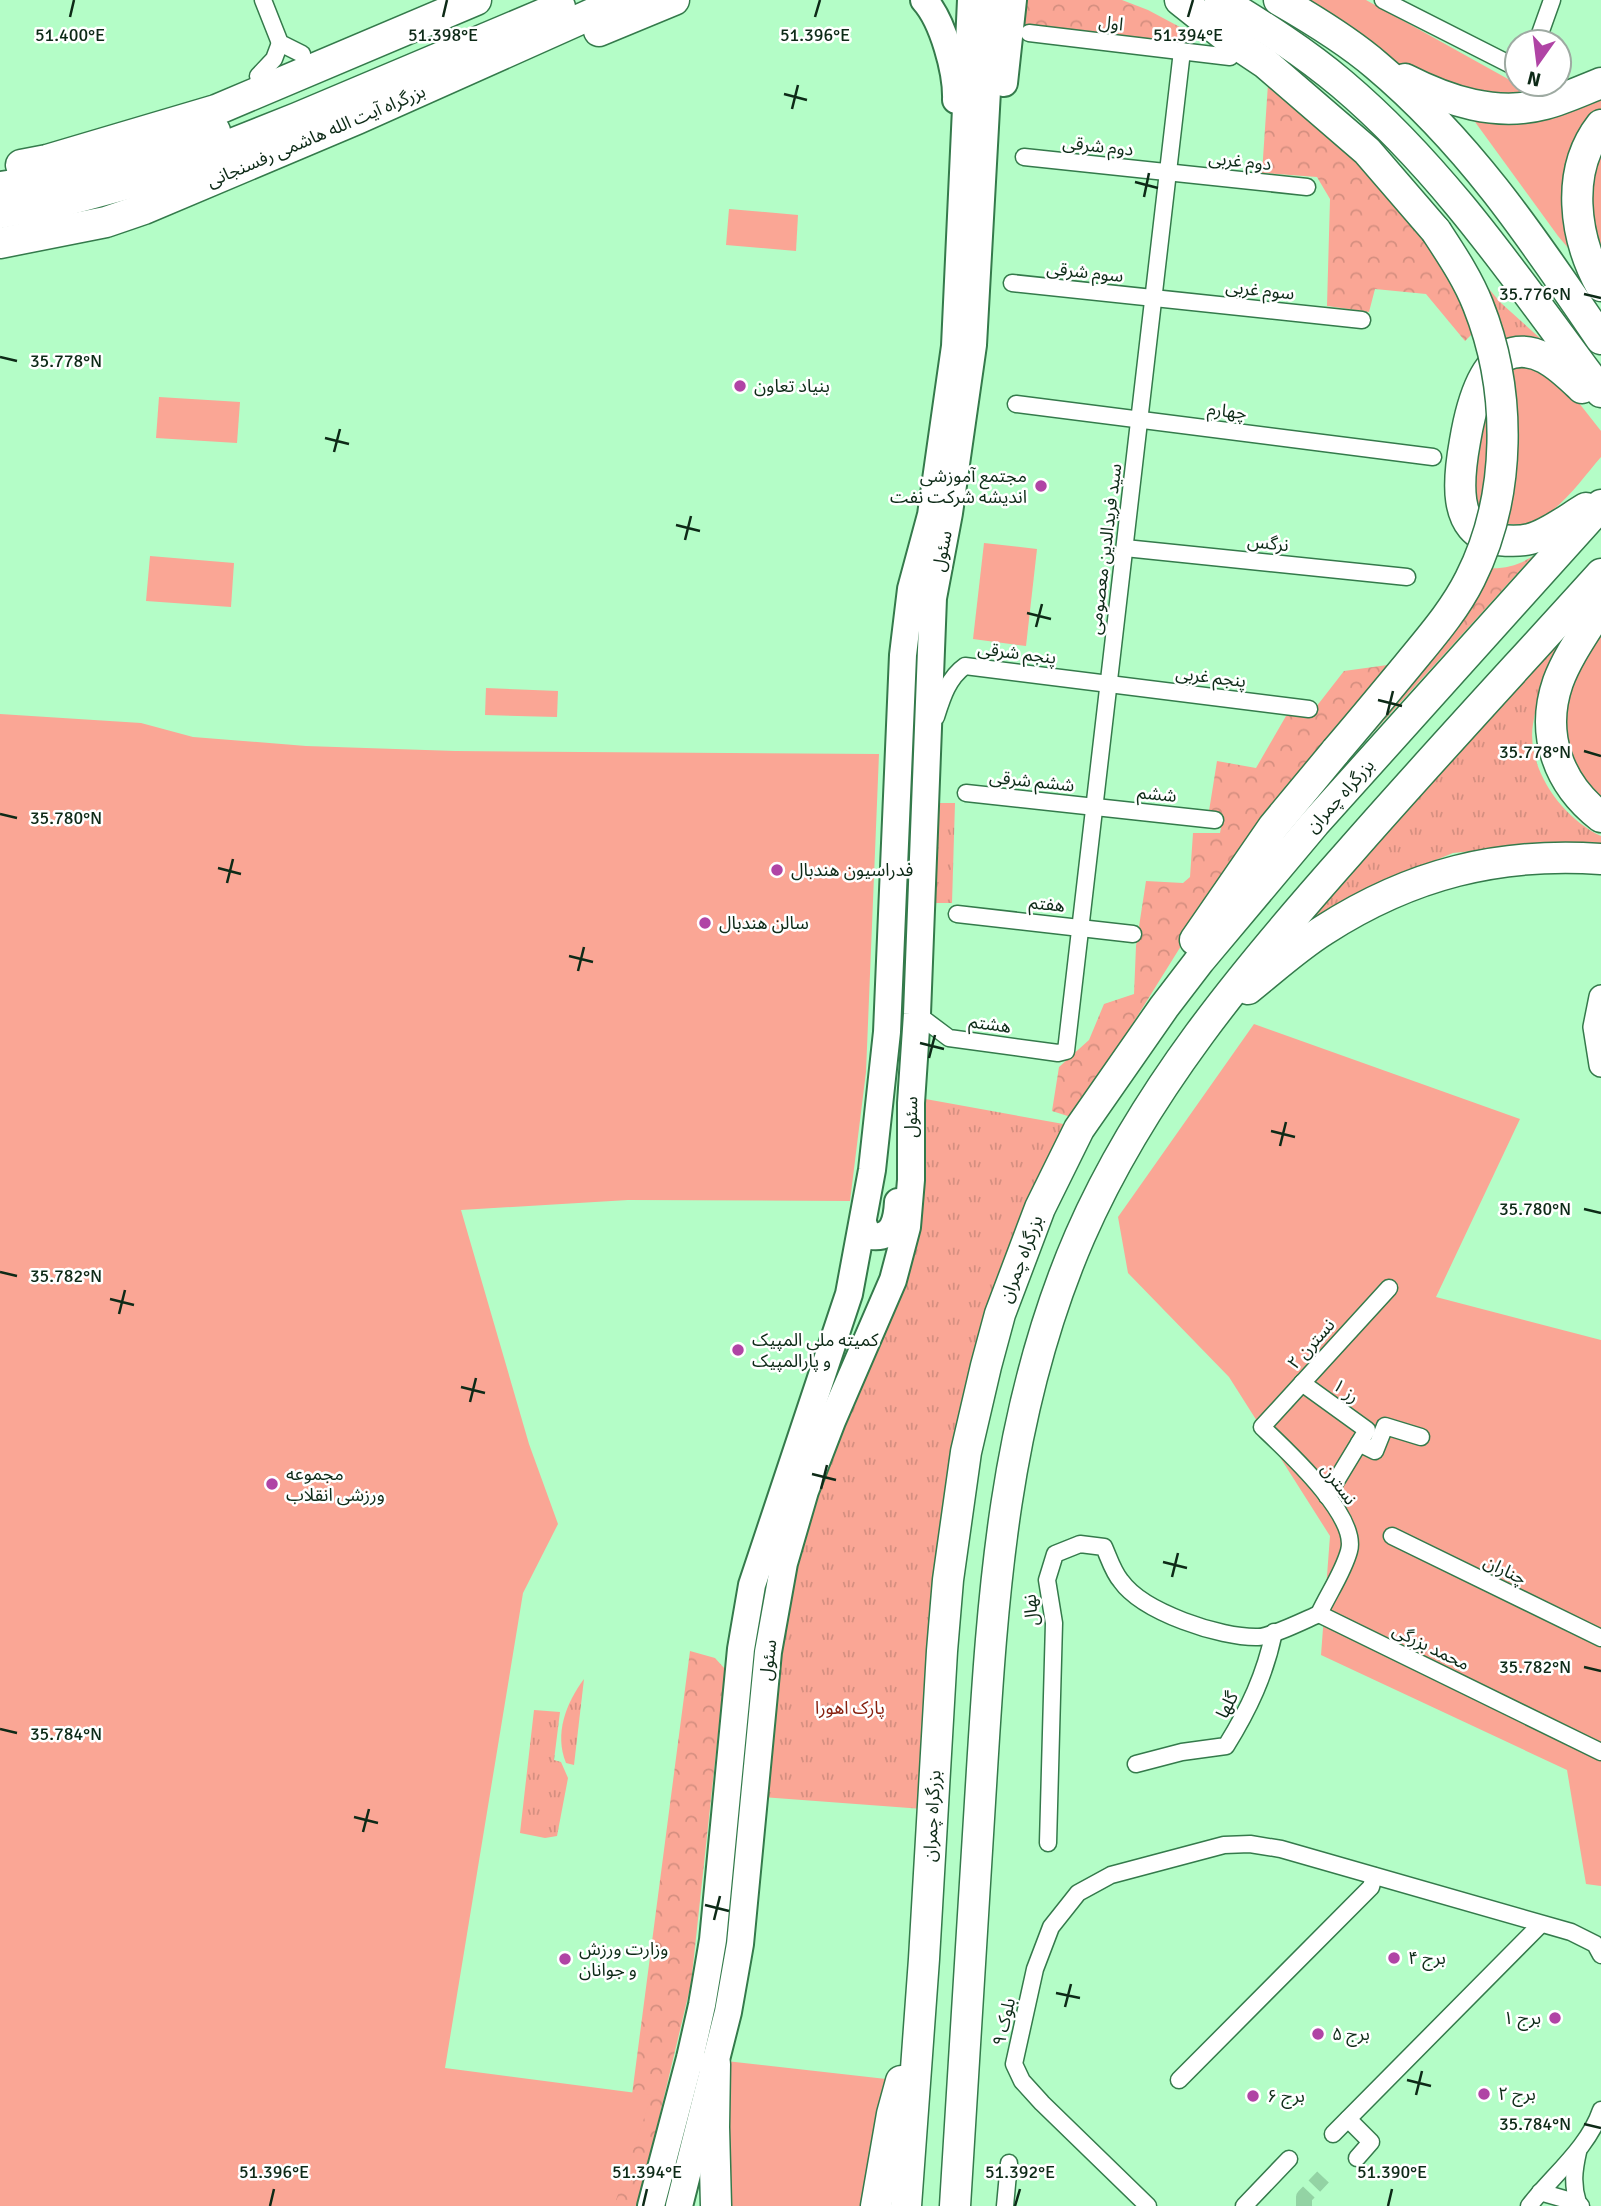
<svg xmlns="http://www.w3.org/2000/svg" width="1601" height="2206" font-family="Signika,'Noto Sans Arabic',sans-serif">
  <defs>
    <pattern id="grass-tufts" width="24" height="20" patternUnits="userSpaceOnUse" patternTransform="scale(1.75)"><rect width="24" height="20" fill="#faa695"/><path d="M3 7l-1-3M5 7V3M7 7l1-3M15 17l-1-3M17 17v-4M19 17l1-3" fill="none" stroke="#d58f80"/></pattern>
    <pattern id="forest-crowns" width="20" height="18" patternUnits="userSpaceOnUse" patternTransform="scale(1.75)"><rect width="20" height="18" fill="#faa695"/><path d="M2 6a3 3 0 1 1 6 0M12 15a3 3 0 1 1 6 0" fill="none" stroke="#d58f80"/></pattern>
  </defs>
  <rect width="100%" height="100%" fill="#b4fdc7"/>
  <!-- grass -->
  <g fill="url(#grass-tufts)">
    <path d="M1450 244 1501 303 1542 340 1529 342 1502 352Z"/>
    <path d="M1583 613C1575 624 1564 635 1558 648 1547 670 1537 699 1533 724 1526 768 1562 818 1601 836V844L1523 846 1453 853 1389 879 1282 944Z"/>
    <path d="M937 803H955L952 903H934Z"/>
    <path d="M920 1098 1069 1125 1008 1264 923 1809 762 1797 782 1615 819 1482 869 1364Z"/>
    <path d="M584 1679 574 1765 566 1763C554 1734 566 1703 584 1679Z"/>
    <path d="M534 1710 560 1712 554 1760 561 1762 568 1778 557 1836 545 1838 520 1833Z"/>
  </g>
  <!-- forest -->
  <g fill="url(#forest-crowns)">
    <path d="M1020 0H1122L1148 10 1193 34V45L1026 27 1019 16Z"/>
    <path d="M1268 84 1347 150 1442 258 1475 331 1465 341 1426 294 1375 289 1369 312 1327 306 1330 199 1317 177 1262 173Z"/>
    <path d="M1535 555 1524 566 1256 862 1487 568C1506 569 1519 565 1535 555Z"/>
    <path d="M1402 663 1204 909 1074 1118 1052 1111 1059 1067 1089 1040 1104 1004 1134 994 1136 946 1146 881 1183 883 1190 877 1193 833H1220L1223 817 1209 811 1217 761 1256 768 1286 716H1309L1344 671Z"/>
    <path d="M690 1651 715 1658 725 1669 691 1984 638 2206H599L630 2110Z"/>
  </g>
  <!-- garden -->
  <g fill="#faa695">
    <path d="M1305 0H1366L1517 84 1543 96 1511 102 1417 79Z"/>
    <path d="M1601 94V119L1579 261 1558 236 1470 115Z"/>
    <path d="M1601 134V273L1587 166Z"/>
    <path d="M729 209 798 215 796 251 726 245Z"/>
    <path d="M1518 360 1553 370 1601 431V457C1578 483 1548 531 1510 524 1505 523 1498 523 1494 521 1484 514 1477 502 1470 492L1485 388Z"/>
    <path d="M159 397 240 402 237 443 156 438Z"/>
    <path d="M984 543 1037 549 1026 646 973 639Z"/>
    <path d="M150 556 234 563 231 607 146 601Z"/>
    <path d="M1601 612V803L1589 792 1562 738 1569 660Z"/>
    <path d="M486 688 558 691 557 717 485 715Z"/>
    <path d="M0 714 141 723 193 737 306 746 455 751 879 754 866 1072 850 1201 628 1200 461 1210 529 1444 558 1524 523 1593 445 2068 652 2095 614 2206H0Z"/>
    <path d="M1254 1024 1520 1119 1436 1297 1601 1340V1886L1586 1884 1567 1770 1321 1655 1330 1536 1229 1377 1128 1273 1118 1217Z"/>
    <path d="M726 2061 895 2080 871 2206H723Z"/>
  </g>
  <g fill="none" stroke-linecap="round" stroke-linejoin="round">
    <!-- street-tunnel -->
    <path stroke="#93d3a4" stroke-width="16" stroke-dasharray="16 8" stroke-linecap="butt" d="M1304 2206V2197L1323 2177"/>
    <!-- street casing -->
    <g stroke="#347a4b" stroke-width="19">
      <g id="street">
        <path d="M263 0 280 43 302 54"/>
        <path d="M1383 0 1517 68"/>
        <path d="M1029 33 1230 57"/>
        <path d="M1537 42 1552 0"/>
        <path d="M258 76 274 59 280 43"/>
        <path d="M1024 157 1307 187"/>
        <path d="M1012 283 1362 320"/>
        <path d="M1016 404 1433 457"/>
        <path d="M1125 548 1407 577"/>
        <path d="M936 717C942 698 948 678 965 666L1309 709"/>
        <path d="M966 793 1215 820"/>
        <path d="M957 914 1133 934"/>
        <path d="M917 1014 949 1038 1058 1053 1066 1051 1182 51"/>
        <path d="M1302 1383 1367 1430 1327 1496"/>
        <path d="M1359 1443 1375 1451 1385 1426 1421 1437"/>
        <path d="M1392 1536 1601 1638"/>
        <path d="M1319 1614C1328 1594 1343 1573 1349 1551 1359 1516 1286 1450 1262 1427L1389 1288"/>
        <path d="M1319 1614 1601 1752"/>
        <path d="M1136 1764 1182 1752 1226 1746C1249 1709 1265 1675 1274 1632"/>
        <path d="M1048 1843 1054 1623 1047 1580 1055 1554 1080 1544 1104 1547C1109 1558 1113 1572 1121 1581 1143 1612 1220 1638 1258 1637 1271 1637 1305 1620 1319 1614"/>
        <path d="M1179 2080 1371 1887 1374 1876"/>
        <path d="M1348 2119 1371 2142 1357 2158"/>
        <path d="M1333 2134 1541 1924"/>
        <path d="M1540 2192 1578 2203 1581 2206"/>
        <path d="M1578 2203C1572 2184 1574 2170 1578 2152"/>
        <path d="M1005 2206 1009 2163"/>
        <path d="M1148 2206 1042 2103 1022 2081 1014 2064 1035 1969 1051 1927 1078 1893 1111 1875 1224 1845 1250 1844 1281 1849 1571 1932 1595 1944 1601 1955"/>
        <path d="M1244 2206 1289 2159"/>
        <path d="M1529 2206C1553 2175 1588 2148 1601 2110"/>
      </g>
    </g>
    <!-- secondary casing -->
    <g stroke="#347a4b" stroke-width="26">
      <path id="secondary" d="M1601 997 1595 1027 1601 1065"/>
    </g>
    <!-- primary casing -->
    <g stroke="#347a4b" stroke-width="30">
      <g id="primary">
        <path d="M924 0C943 21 957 72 956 100"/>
        <path d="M1004 83 1013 0"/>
        <path d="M863 1223 866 1231 871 1236C894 1239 897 1219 898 1202"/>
        <path d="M651 2206 690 2058 702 2005 713 1940 741 1649 752 1585 849 1294 872 1170 887 1032 903 655 911 589 931 515 955 346 971 0"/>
        <path d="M679 2206 728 2012 740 1944 768 1652 784 1563 805 1491 832 1421 893 1280 907 1227 911 1180V1103L917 1014 933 598 949 513 973 345 992 0"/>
      </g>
    </g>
    <!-- highway casing -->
    <g stroke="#347a4b" stroke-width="33">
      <g id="highway">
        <path d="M1180 0 1229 39 1265 63 1367 151 1436 231"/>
        <path d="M1220 0C1263 26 1304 52 1342 84 1445 171 1521 285 1601 392"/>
        <path d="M1279 0C1312 19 1347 40 1376 65 1470 144 1533 239 1601 339"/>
        <path d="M599 31 674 0"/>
        <path d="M1405 79C1448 101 1496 117 1545 104 1564 99 1583 90 1601 83"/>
        <path d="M1601 125C1565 171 1574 237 1601 286"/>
        <path d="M21 165 47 160 216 110 476 0"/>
        <path d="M0 187C74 178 144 155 215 131"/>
        <path d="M0 213 60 202 134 182 166 170 297 118 560 7"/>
        <path d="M0 243 106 222 144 209 357 119 623 0"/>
        <path d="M1582 388C1562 369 1535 341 1504 356 1479 368 1469 417 1465 441 1459 474 1450 534 1498 540 1508 541 1519 542 1530 539 1549 534 1569 518 1586 508"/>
        <path d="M1601 606C1586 631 1568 655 1558 682 1540 734 1558 784 1601 817"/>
        <path d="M1195 940 1273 827 1336 751"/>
        <path d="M1248 989C1273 969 1297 947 1324 930 1411 874 1499 852 1601 859"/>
        <path d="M715 2064 714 2127 716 2206"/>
        <path d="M876 2206 892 2114 901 2081"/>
        <path d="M906 2206 924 1959 942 1651 948 1580 966 1452 986 1366 1000 1314 1040 1208 1079 1129 1164 1007 1200 960 1315 823 1601 505"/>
        <path d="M955 2206C963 2071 972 1937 980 1802 992 1608 1001 1418 1080 1236 1143 1092 1245 970 1348 854 1431 759 1517 667 1601 574"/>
      </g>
    </g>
    <!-- street -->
    <use href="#street" stroke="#fff" stroke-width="16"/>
    <!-- secondary -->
    <use href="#secondary" stroke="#fff" stroke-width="23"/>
    <!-- primary -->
    <use href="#primary" stroke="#fff" stroke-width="26"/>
    <!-- highway -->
    <use href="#highway" stroke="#fff" stroke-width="30"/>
    <!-- highway-bridge casing -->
    <g stroke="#347a4b" stroke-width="33" stroke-linecap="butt">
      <path id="highway-bridge" d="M1336 751C1360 723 1384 694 1408 665 1430 638 1454 611 1470 579 1512 496 1512 390 1478 305 1468 279 1451 254 1436 231"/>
    </g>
    <!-- highway-bridge -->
    <use href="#highway-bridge" stroke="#fff" stroke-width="30"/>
  </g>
  <!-- ticks -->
  <path fill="none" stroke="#0d2a17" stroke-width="2.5" d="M70 17 74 0M443 17 447 0M815 17 820 0M1188 17 1193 0M784 94 807 100M792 109 798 85M1135 182 1158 188M1144 197 1149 173M1584 294 1601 298M0 357 17 361M325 438 349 444M334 452 340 429M676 525 700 531M685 540 691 516M1027 613 1051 619M1036 627 1042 604M1378 700 1402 706M1387 715 1393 691M1584 751 1601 756M0 814 17 818M218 868 241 874M227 883 233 859M569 956 593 962M578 971 584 947M920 1043 944 1049M929 1058 935 1035M1271 1131 1295 1137M1280 1146 1286 1122M1584 1209 1601 1213M0 1272 17 1276M110 1299 134 1305M119 1314 125 1290M461 1387 485 1393M470 1402 476 1378M812 1474 836 1480M821 1489 827 1465M1163 1562 1187 1568M1172 1577 1178 1553M1584 1667 1601 1671M0 1729 17 1733M354 1817 378 1823M363 1832 369 1809M705 1905 729 1911M714 1920 720 1896M1056 1993 1080 1998M1065 2007 1071 1984M1407 2080 1431 2086M1416 2095 1422 2071M1584 2124 1601 2128M270 2206 274 2189M643 2206 647 2189M1015 2206 1020 2189M1388 2206 1392 2189"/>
  <!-- markers -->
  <g fill="#b044a5" stroke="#fff" stroke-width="2.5">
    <circle cx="740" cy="386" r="7"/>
    <circle cx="1041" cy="486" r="7"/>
    <circle cx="777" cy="870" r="7"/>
    <circle cx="705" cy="923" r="7"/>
    <circle cx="738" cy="1350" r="7"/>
    <circle cx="272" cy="1484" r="7"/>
    <circle cx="1394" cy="1958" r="7"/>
    <circle cx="565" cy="1959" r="7"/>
    <circle cx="1555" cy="2018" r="7"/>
    <circle cx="1318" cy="2034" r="7"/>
    <circle cx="1484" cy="2094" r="7"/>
    <circle cx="1253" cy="2096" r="7"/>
  </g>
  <g text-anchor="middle" stroke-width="5" stroke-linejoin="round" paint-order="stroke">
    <!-- street labels -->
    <g font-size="18" fill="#0d2a17" stroke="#fff">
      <text transform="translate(1111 23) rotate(7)" y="6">اول</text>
      <text transform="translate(316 136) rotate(-23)" y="6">بزرگراه آیت الله هاشمی رفسنجانی</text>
      <text transform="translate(1098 146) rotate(6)" y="6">دوم شرقی</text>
      <text transform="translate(1240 161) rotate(6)" y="6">دوم غربی</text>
      <text transform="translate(1085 272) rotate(6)" y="6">سوم شرقی</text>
      <text transform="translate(1260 290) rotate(6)" y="6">سوم غربی</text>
      <text transform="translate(1227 411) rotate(7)" y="6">چهارم</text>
      <text transform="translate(1268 543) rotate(6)" y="6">نرگس</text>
      <text transform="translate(1105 549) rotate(-83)" y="6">سید فریدالدین معصومی</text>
      <text transform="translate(942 551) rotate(-79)" y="6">سئول</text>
      <text transform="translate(1017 653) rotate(7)" y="6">پنجم شرقی</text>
      <text transform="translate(1211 677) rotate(7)" y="6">پنجم غربی</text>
      <text transform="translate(1032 781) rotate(6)" y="6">ششم شرقی</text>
      <text transform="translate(1157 794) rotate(6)" y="6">ششم</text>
      <text transform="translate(1340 796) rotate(-48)" y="6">بزرگراه چمران</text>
      <text transform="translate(1047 904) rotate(6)" y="6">هفتم</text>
      <text transform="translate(990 1024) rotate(8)" y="6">هشتم</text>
      <text transform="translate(911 1117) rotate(-89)" y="6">سئول</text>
      <text transform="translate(1021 1259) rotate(-69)" y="6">بزرگراه چمران</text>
      <text transform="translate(1311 1344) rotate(-48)" y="6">نسترن ۲</text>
      <text transform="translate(1346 1391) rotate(36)" y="6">رز ۱</text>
      <text transform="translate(1339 1484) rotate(54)" y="6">نسترن</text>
      <text transform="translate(1505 1570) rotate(26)" y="6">چناران</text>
      <text transform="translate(1031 1610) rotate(-96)" y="6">نهال</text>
      <text transform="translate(1431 1647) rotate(26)" y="6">محمد بزرگی</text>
      <text transform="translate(768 1660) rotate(-83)" y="6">سئول</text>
      <text transform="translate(1227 1705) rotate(-63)" y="6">گلها</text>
      <text transform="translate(932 1816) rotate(-87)" y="6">بزرگراه چمران</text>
      <text transform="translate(1004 2022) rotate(-77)" y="6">بلوک ۹</text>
    </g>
    <!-- poi labels -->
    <g font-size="18" fill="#0d2a17" stroke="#fff" text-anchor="start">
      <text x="754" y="392">بنیاد تعاون</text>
      <text x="1027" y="482" text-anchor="end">مجتمع آموزشی<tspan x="1027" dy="21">اندیشه شرکت نفت</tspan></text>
      <text x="791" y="876">فدراسیون هندبال</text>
      <text x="719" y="929">سالن هندبال</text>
      <text x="752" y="1346">کمیته ملی المپیک<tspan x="752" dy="21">و پارالمپیک</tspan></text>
      <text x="286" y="1480">مجموعه<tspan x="286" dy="21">ورزشی انقلاب</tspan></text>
      <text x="579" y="1955">وزارت ورزش<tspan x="579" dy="21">و جوانان</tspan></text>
      <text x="1408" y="1964">برج ۴</text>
      <text x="1541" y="2024" text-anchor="end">برج ۱</text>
      <text x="1332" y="2040">برج ۵</text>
      <text x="1498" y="2100">برج ۲</text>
      <text x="1267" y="2102">برج ۶</text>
    </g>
    <!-- park labels -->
    <g font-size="18" fill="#872110" stroke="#fff">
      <text x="850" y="1714">پارک اهورا</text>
    </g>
  </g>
  <g font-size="18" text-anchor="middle" fill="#0d2a17" stroke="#fff" stroke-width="5" stroke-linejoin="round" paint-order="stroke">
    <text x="70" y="41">51.400°E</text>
    <text x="443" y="41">51.398°E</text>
    <text x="815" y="41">51.396°E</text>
    <text x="1188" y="41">51.394°E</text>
    <text x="1535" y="300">35.776°N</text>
    <text x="66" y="367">35.778°N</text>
    <text x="1535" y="758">35.778°N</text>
    <text x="66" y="824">35.780°N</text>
    <text x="1535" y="1215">35.780°N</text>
    <text x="66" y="1282">35.782°N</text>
    <text x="1535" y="1673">35.782°N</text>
    <text x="66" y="1740">35.784°N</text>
    <text x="1535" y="2130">35.784°N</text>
    <text x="274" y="2178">51.396°E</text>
    <text x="647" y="2178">51.394°E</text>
    <text x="1020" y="2178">51.392°E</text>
    <text x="1392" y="2178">51.390°E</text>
  </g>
  <!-- north arrow -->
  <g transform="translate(1538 63) rotate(194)"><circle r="33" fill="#ffffff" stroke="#9eaaa2" stroke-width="2"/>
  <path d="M0-5L12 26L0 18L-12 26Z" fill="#b044a5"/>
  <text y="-10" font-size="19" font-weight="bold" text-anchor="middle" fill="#0d2a17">N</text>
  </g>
</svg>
